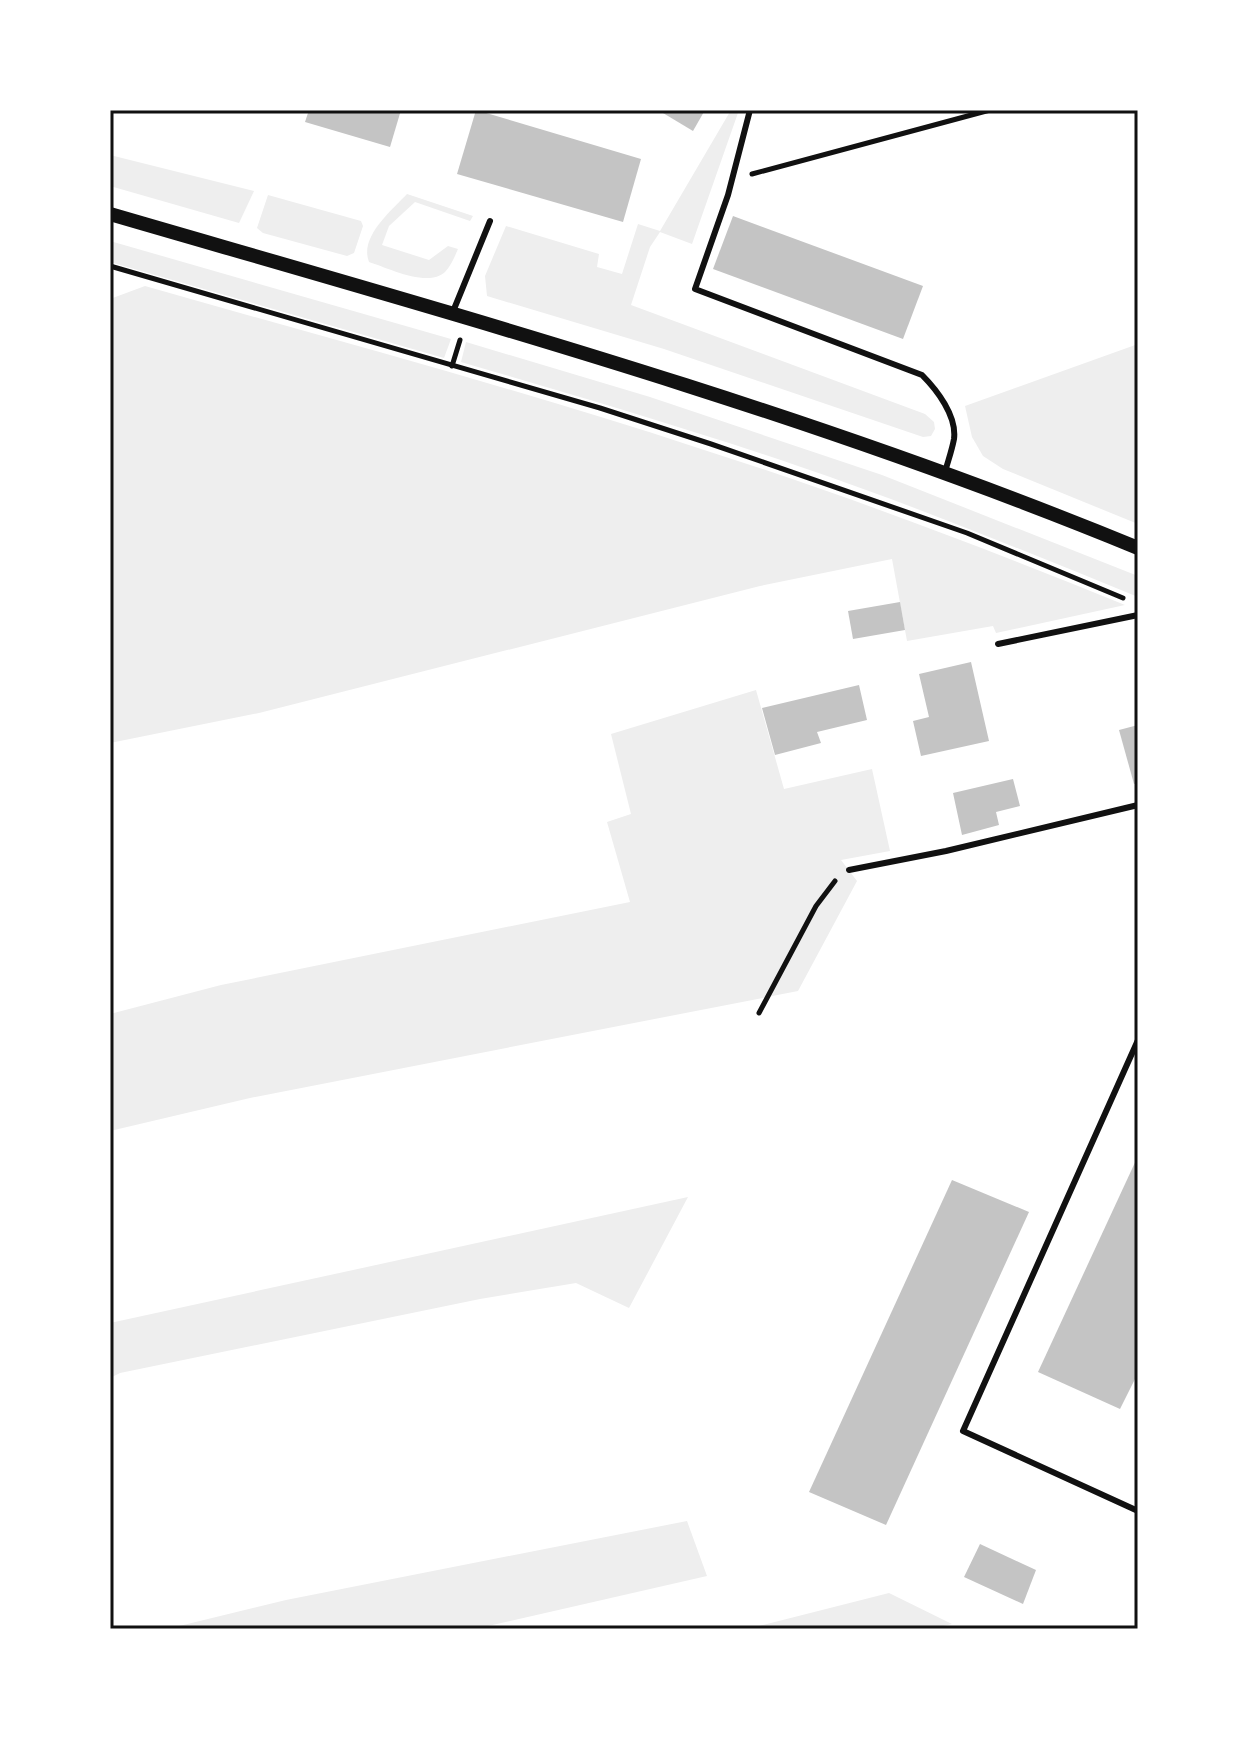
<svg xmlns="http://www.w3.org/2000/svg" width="1248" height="1739" font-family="Mulish,sans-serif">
  <rect width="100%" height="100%" fill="#fff"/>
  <!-- green -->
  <g fill="#eee">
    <path d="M731 110H739L692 244 660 232 650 247 631 305 925 414 934 422 935 429 931 436 923 437 664 349 487 296 485 276 506 226 599 254 597 267 622 274 638 224 660 231Z"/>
    <path d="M110 155 254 191 239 223 110 186Z"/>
    <path d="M407 194 473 216 470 221 415 202 389 226 382 245 429 260 448 246 458 249C455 256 451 266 445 272 428 288 388 268 369 262 359 237 392 210 407 194Z"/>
    <path d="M268 195 361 221 363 226 354 253 347 256 263 233 257 228Z"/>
    <path d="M110 241 451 339 444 358 110 262Z"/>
    <path d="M145 286C330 339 516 388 698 448 843 494 985 548 1125 605L996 633 993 626 907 641 892 559 760 586 259 713 110 743V299Z"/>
    <path d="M466 342 650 397 882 475 1138 576V597C1025 551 913 505 798 466 687 428 574 395 461 362Z"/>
    <path d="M1138 344V524L1003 469 983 456 972 437 965 406Z"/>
    <path d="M756 690 784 789 872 769 890 851 841 860 857 881 798 991 250 1098 110 1131V1014L221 985 630 902 607 822 631 814 611 734Z"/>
    <path d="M688 1197 629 1308 576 1283 480 1299 120 1373 110 1378V1323Z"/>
    <path d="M687 1521 707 1576 475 1629H167L286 1600Z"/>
    <path d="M889 1593 952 1624 930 1629H747Z"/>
  </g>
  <!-- building -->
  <g fill="#c4c4c4">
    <path d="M309 110H401L390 147 305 122Z"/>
    <path d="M476 110 641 159 623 222 457 174Z"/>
    <path d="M658 110H705L693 131Z"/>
    <path d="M733 216 923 286 903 339 713 269Z"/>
    <path d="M900 602 905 630 853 639 848 611Z"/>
    <path d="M971 662 989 741 921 756 913 721 929 717 919 674Z"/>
    <path d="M859 685 867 720 817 732 821 743 775 755 762 708Z"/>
    <path d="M1138 725V783L1134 784 1119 730Z"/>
    <path d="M1013 779 1020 806 996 812 999 825 962 835 953 793Z"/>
    <path d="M1138 1156V1373L1120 1409 1038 1372Z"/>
    <path d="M952 1180 1029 1212 886 1525 809 1492Z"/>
    <path d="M980 1544 1036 1570 1023 1604 964 1577Z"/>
  </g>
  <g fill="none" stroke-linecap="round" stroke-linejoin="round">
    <!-- path -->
    <g stroke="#111" stroke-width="5">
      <path d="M752 174 990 110"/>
      <path d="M110 266 600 408 711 444 967 533 1123 598"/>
      <path d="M452 366 460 340"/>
      <path d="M759 1013 816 906 835 881"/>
    </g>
    <!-- service -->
    <g stroke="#111" stroke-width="6">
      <path d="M750 110 728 195 695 289 922 375C937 390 957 416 954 439 952 450 948 461 945 472"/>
      <path d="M452 314 490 221"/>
      <path d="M998 644 1138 615"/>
      <path d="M849 870 946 851 1138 805"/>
      <path d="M1138 1040 963 1431 1138 1511"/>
    </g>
    <!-- tertiary -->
    <path stroke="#111" stroke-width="14" d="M110 214C457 315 803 410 1138 548"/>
  </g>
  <!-- border -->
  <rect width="1248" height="1739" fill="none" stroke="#ffffff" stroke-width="224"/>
  <rect x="112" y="112" width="1024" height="1515" fill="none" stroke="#111" stroke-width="3"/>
</svg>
